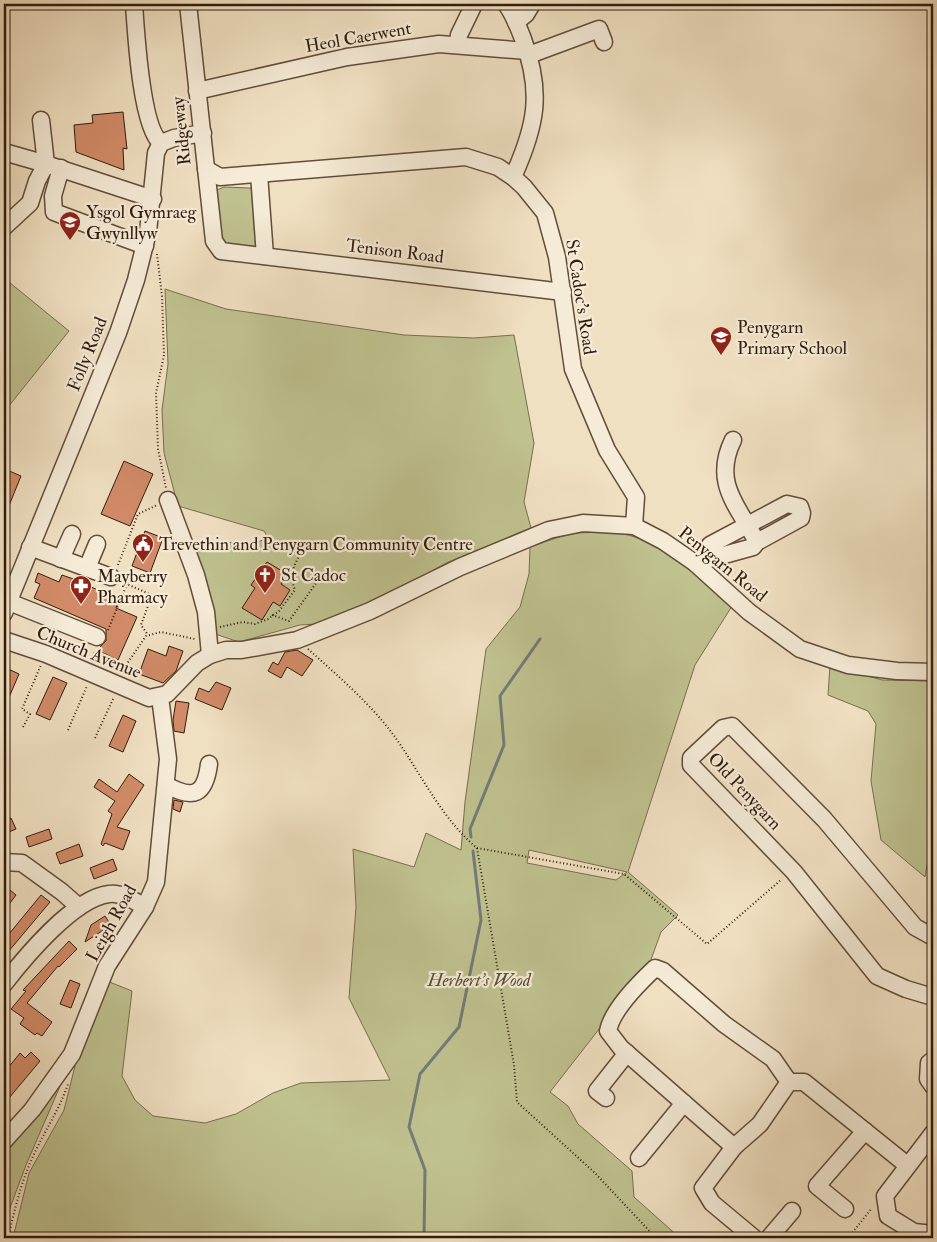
<svg xmlns="http://www.w3.org/2000/svg" width="937" height="1242" font-family="'IM FELL Double Pica',serif">
  <rect width="100%" height="100%" fill="#f0e0c2"/>
  <filter id="stains"><feTurbulence type="fractalNoise" baseFrequency=".004" numOctaves="4"/><feColorMatrix values="0 0 0 0 .2 0 0 0 0 .09 0 0 0 0 .02 0 0 0 .5 -.17"/></filter>
  <radialGradient id="worn" r=".72"><stop offset=".6" stop-color="#630" stop-opacity="0"/><stop offset="1" stop-color="#630" stop-opacity=".3"/></radialGradient>
  <!-- green -->
  <g fill="#bfc18f" stroke="#786e4e" fill-rule="evenodd">
    <path d="M224 187 250 188 255 191 258 247 252 252 222 244 215 196 217 190Z"/>
    <path d="M4 278 69 331 4 412Z"/>
    <path d="M165 289 226 309 404 335 474 338 514 335 534 443 524 502 531 528 446 563 379 601 317 624 300 625 239 642 212 633 193 553 198 552 197 542 255 543 268 538 264 531 178 506 164 453 162 410 168 364Z"/>
    <path d="M611 532C661 537 697 573 732 606L695 665 628 872 678 915 661 932 649 965 550 1092 568 1106 578 1124 632 1171 634 1197 680 1238H13L29 1173 64 1110 77 1058 107 981 132 991 122 1076 135 1100 153 1116 205 1123 236 1114 273 1093 301 1083 390 1080 349 998 356 907 353 849 414 867 426 833 461 850 465 802 486 649 520 607 529 574 530 547 571 533ZM529 850 627 872 616 880 527 863Z"/>
    <path d="M830 665 882 680 933 681V831L925 877 881 840 871 781 876 724 868 711 828 695Z"/>
    <path d="M64 1077 26 1165 4 1224V1147Z"/>
  </g>
  <g fill="none" stroke-linecap="round" stroke-linejoin="round">
    <!-- stream -->
    <g stroke="#747b77" stroke-width="3">
      <path d="M471 837 470 829 504 745 500 696 540 639"/>
      <path d="M424 1238 425 1170 409 1127 420 1074 459 1027 481 920 473 851"/>
    </g>
  </g>
  <!-- building -->
  <g fill="#d28b68" stroke="#311c0d">
    <path d="M123 112 127 149 123 148 124 170 76 152 74 125 93 123 92 115Z"/>
    <path d="M124 461 153 474 130 526 101 514Z"/>
    <path d="M7 470 21 476 4 518V479Z"/>
    <path d="M145 531 163 538 150 573 132 566Z"/>
    <path d="M267 562 287 574 281 584 290 590 280 606 273 602 262 620 242 608 255 588 251 585Z"/>
    <path d="M38 573 59 582 62 575 79 581 81 577 90 580 87 585 119 600 116 608 137 617 118 660 97 650 106 641V629L34 598 40 584 35 582Z"/>
    <path d="M169 646 183 651 176 671 163 683 139 674 148 649 166 656Z"/>
    <path d="M297 650 313 660 302 676 287 667 281 678 268 671 273 662 278 665 285 652Z"/>
    <path d="M4 667 19 674 4 709Z"/>
    <path d="M53 677 67 683 50 720 36 714Z"/>
    <path d="M216 682 231 688 222 710 195 699 199 688 209 692Z"/>
    <path d="M176 701 189 703 184 733 174 731 173 720Z"/>
    <path d="M123 715 136 721 123 752 109 746Z"/>
    <path d="M129 774 144 785 117 827 130 831 123 850 105 843 103 846 101 844 112 814 108 811 115 801 94 787 99 779 117 792Z"/>
    <path d="M174 800 183 802 180 812 173 809Z"/>
    <path d="M11 818 16 829 4 834V821Z"/>
    <path d="M49 829 52 839 29 847 26 837Z"/>
    <path d="M79 844 83 856 60 864 56 853Z"/>
    <path d="M113 859 117 870 94 879 90 868Z"/>
    <path d="M4 885 16 895 4 911Z"/>
    <path d="M41 895 50 902 8 952 4 948V940Z"/>
    <path d="M105 916 111 925 85 942 91 925Z"/>
    <path d="M69 941 77 949 59 967 58 966 27 1003 52 1022 42 1036 37 1033 35 1035 20 1024 24 1018 11 1009 26 991 23 990Z"/>
    <path d="M70 980 80 984 71 1008 60 1004Z"/>
    <path d="M31 1052 40 1061 4 1104V1073L20 1053 25 1058Z"/>
  </g>
  <g fill="none" stroke-linecap="round" stroke-linejoin="round">
    <!-- minor casing -->
    <g stroke="#614d3a" stroke-width="19">
      <g id="minor">
        <path d="M134 4C136 32 141 127 161 143"/>
        <path d="M188 4 214 241 221 251 563 292"/>
        <path d="M506 4C514 15 518 26 523 39 543 93 536 126 513 177"/>
        <path d="M516 22 526 14 532 4"/>
        <path d="M458 44 459 35 474 4"/>
        <path d="M529 55 599 29 604 42"/>
        <path d="M197 91 347 57 439 44 527 51"/>
        <path d="M4 152 46 164 153 199"/>
        <path d="M61 168 53 196 54 212 145 246"/>
        <path d="M206 169 220 177 466 157 498 167 513 177 524 187 545 213 557 257 573 369 607 450 636 497 634 526"/>
        <path d="M259 174 265 256"/>
        <path d="M4 227 30 203 37 181 46 164 41 120"/>
        <path d="M168 500 196 575 206 612 210 655"/>
        <path d="M710 545 787 504 800 507 802 513 801 518 757 542"/>
        <path d="M30 547 111 577"/>
        <path d="M61 559 72 534"/>
        <path d="M695 563 753 547 757 542C738 506 712 483 733 440"/>
        <path d="M87 568 97 544"/>
        <path d="M9 602 97 637"/>
        <path d="M4 613 118 333 136 280 148 232 156 153 161 143 174 138 203 133"/>
        <path d="M4 640 46 654 149 698 167 694 197 663 210 655 226 650H242L297 640 370 611 460 567 549 530 583 523 634 526 663 541 695 563 749 612 800 649 848 665 897 671 933 672"/>
        <path d="M166 785C194 800 205 795 209 764"/>
        <path d="M4 862 22 863 62 892 79 907"/>
        <path d="M933 937 915 927 824 819 732 726 723 728 691 758V765L794 872 877 976 906 989 933 997"/>
        <path d="M4 984C25 957 74 898 109 894 121 892 135 901 145 907"/>
        <path d="M933 1060 929 1063 928 1079 933 1086"/>
        <path d="M789 1082 760 1124 734 1147 621 1048 608 1031C612 1010 639 983 655 968L663 971 724 1024 773 1059 789 1082H804L907 1165"/>
        <path d="M606 1098 597 1091 627 1053"/>
        <path d="M933 1133 885 1196 888 1216 914 1232 933 1234"/>
        <path d="M4 1141 32 1110 72 1054 107 966 145 907 156 882 168 759 160 697"/>
        <path d="M734 1147 703 1188 712 1203 754 1238"/>
        <path d="M639 1158 684 1103"/>
        <path d="M845 1209 817 1186 865 1131"/>
        <path d="M769 1238 792 1211"/>
      </g>
    </g>
    <!-- path -->
    <g stroke="#311c0d" stroke-width="2" stroke-dasharray="1 2.5" stroke-linecap="butt">
      <path d="M157 254 162 296 164 355 156 393 158 449 166 488"/>
      <path d="M118 565 138 514 157 505"/>
      <path d="M122 582 152 595 141 625 148 635"/>
      <path d="M272 615 289 621 324 572"/>
      <path d="M220 627 243 622 255 624 268 619 279 611 295 590C289 574 294 564 303 550"/>
      <path d="M108 630 127 584"/>
      <path d="M308 649C338 676 371 704 395 737 421 774 442 819 477 848L624 874 707 944 782 879"/>
      <path d="M94 660 95 650"/>
      <path d="M122 671 146 636 161 632 195 639"/>
      <path d="M23 727 30 714 22 709 41 665"/>
      <path d="M68 730 87 686"/>
      <path d="M95 738 114 697"/>
      <path d="M477 848 514 1065 517 1102 595 1173 656 1238"/>
      <path d="M8 1238C15 1208 22 1178 36 1150 47 1127 60 1108 68 1084"/>
      <path d="M848 1238 872 1208"/>
    </g>
    <!-- minor -->
    <use href="#minor" stroke="#f5ebd7" stroke-width="16"/>
  </g>
  <!-- icons -->
  <defs>
    <g id="school-pin" transform="scale(1.125)"><path d="M0 17L-7.5 6A9.5 9.5 0 1 1 7.5 6Z" fill="#8f2418" stroke="#f5ebd7"/><path d="M0-5L7-2L0 1L-7-2ZM-4 1L0 2.5L4 1V4Q0 6-4 4Z" fill="#fff"/></g>
    <g id="civic-pin" transform="scale(1.125)"><path d="M0 17L-7.5 6A9.5 9.5 0 1 1 7.5 6Z" fill="#8f2418" stroke="#f5ebd7"/><path d="M-.6-6.5H3V-4.5H.6V-3L4-1V1h2V6H-6V1h2V-1L-.6-3ZM-1.2 2.5V6h2.4V2.5Z" fill="#fff"/></g>
    <g id="church-pin" transform="scale(1.125)"><path d="M0 17L-7.5 6A9.5 9.5 0 1 1 7.5 6Z" fill="#8f2418" stroke="#f5ebd7"/><path d="M-1.2-6h2.4v3.5h3.3v2.4h-3.3V6h-2.4V-.1h-3.3v-2.4h3.3Z" fill="#fff"/></g>
    <g id="pharmacy-pin" transform="scale(1.125)"><path d="M0 17L-7.5 6A9.5 9.5 0 1 1 7.5 6Z" fill="#8f2418" stroke="#f5ebd7"/><path d="M-2-6h4v4h4v4h-4v4h-4v-4h-4v-4h4Z" fill="#fff"/></g>
  </defs>
  <g fill-rule="evenodd">
    <use href="#school-pin" x="70" y="222"/>
    <use href="#school-pin" x="721" y="337"/>
    <use href="#civic-pin" x="143" y="544"/>
    <use href="#church-pin" x="265" y="575"/>
    <use href="#pharmacy-pin" x="81" y="586"/>
  </g>
  <g text-anchor="middle" stroke-width="4.5" stroke-linejoin="round" paint-order="stroke">
    <!-- street labels -->
    <g font-size="18" fill="#311c0d" stroke="#f5ebd7">
      <text transform="translate(358 37) rotate(-10)" y="6">Heol Caerwent</text>
      <text transform="translate(181 131) rotate(-96)" y="6">Ridgeway</text>
      <text transform="translate(395 251) rotate(7)" y="6">Tenison Road</text>
      <text transform="translate(581 297) rotate(81)" y="6">St Cadoc's Road</text>
      <text transform="translate(87 354) rotate(-68)" y="6">Folly Road</text>
      <text transform="translate(723 564) rotate(39)" y="6">Penygarn Road</text>
      <text transform="translate(89 652) rotate(22)" y="6">Church Avenue</text>
      <text transform="translate(745 791) rotate(47)" y="6">Old Penygarn</text>
      <text transform="translate(111 923) rotate(-61)" y="6">Leigh Road</text>
    </g>
    <!-- poi labels -->
    <g font-size="18" fill="#311c0d" stroke="#f5ebd7" text-anchor="start">
      <text x="86" y="218">Ysgol Gymraeg<tspan x="86" dy="21">Gwynllyw</tspan></text>
      <text x="737" y="333">Penygarn<tspan x="737" dy="21">Primary School</tspan></text>
      <text x="159" y="550">Trevethin and Penygarn Community Centre</text>
      <text x="281" y="581">St Cadoc</text>
      <text x="97" y="582">Mayberry<tspan x="97" dy="21">Pharmacy</tspan></text>
    </g>
    <!-- park labels -->
    <g font-size="18" font-style="italic" fill="#5c4e34" stroke="#f5ebd7">
      <text x="479" y="986">Herbert's Wood</text>
    </g>
  </g>
  <!-- margin -->
  <rect width="937" height="1242" fill="none" stroke="#f0e0c2" stroke-width="20"/>
  <rect x="5" y="5" width="927" height="1232" fill="none" stroke="#311c0d" stroke-width="2.5"/>
  <rect x="10" y="10" width="917" height="1222" fill="none" stroke="#311c0d"/>
  <rect width="100%" height="100%" filter="url(#stains)"/>
  <rect width="100%" height="100%" fill="url(#worn)"/>
</svg>
